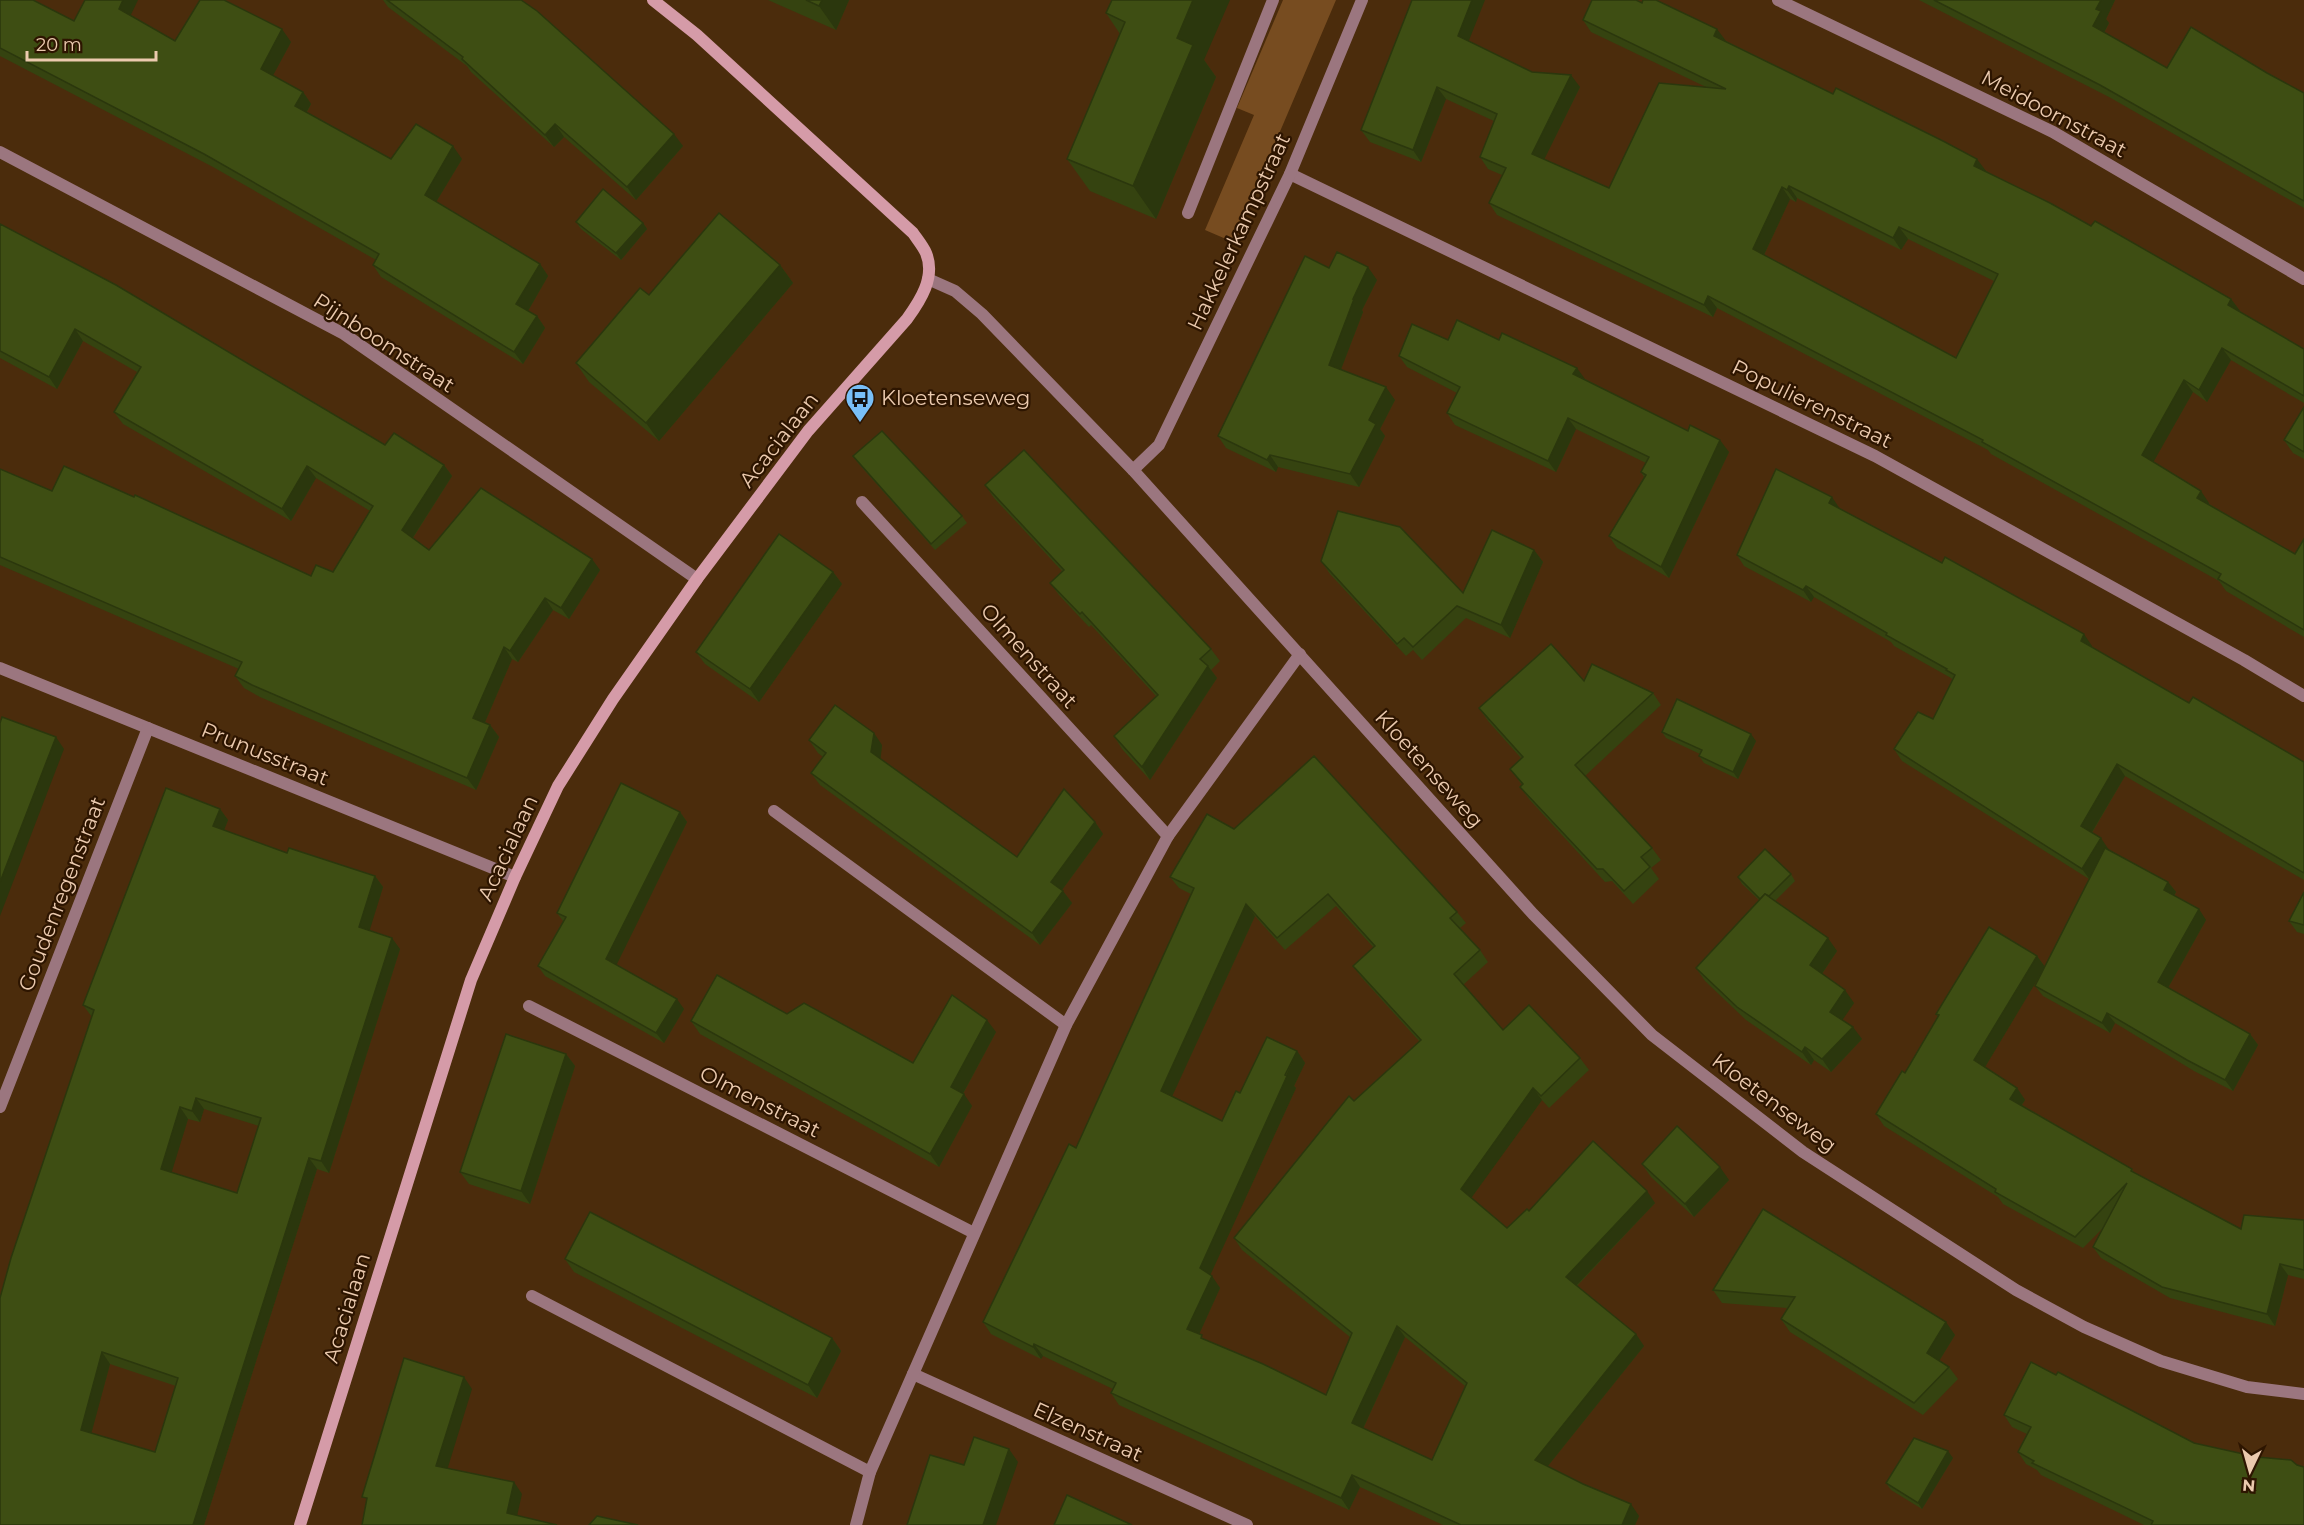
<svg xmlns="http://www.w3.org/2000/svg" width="2304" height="1525" font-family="Montserrat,sans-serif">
  <rect width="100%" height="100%" fill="#4b2c0c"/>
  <!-- green -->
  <path fill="#774c20" d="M1283 0H1336L1233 242 1205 230 1254 115 1237 108Z"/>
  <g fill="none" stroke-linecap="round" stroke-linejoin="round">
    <!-- street -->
    <g stroke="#9b767f" stroke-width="12">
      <path d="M1778 0 2053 132 2304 279"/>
      <path d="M0 152 344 334 697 579"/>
      <path d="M1290 174 1875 456 2244 660 2304 696"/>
      <path d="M1188 213 1273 0"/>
      <path d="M928 279 955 291 982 314 1133 470 1533 914 1652 1035 1803 1152 2016 1290 2084 1327 2161 1361 2247 1387 2304 1394"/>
      <path d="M1133 470 1159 445 1290 174 1362 0"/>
      <path d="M862 502 1168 836"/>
      <path d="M0 668 515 877"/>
      <path d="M774 811 1066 1025"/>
      <path d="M529 1006 974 1233"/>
      <path d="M0 1107 148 728"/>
      <path d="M532 1296 870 1472"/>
      <path d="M913 1374 1247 1525"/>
      <path d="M856 1525 870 1472 1066 1025 1168 836 1300 654"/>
    </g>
    <!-- secondary -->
    <path stroke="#d59ba8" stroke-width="12" d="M300 1525 471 980 515 877 558 786 613 699 697 579 808 431 907 319C920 301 936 277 926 253 923 246 917 239 913 233L697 35 653 0"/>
  </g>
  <!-- wall -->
  <g fill="#354310" fill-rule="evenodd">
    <path d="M0 0 74 21 131 15 175 41 291 42 273 75 303 92 311 104 307 112 391 159H462L436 202 540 264 548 276 528 311 537 316 545 328 523 364 381 277 373 265 376 260 213 167 0 56Z"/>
    <path d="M383 0H521L683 146 636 200 564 137 554 147 471 72 467 66 388 7Z"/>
    <path d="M768 0H849L836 30Z"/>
    <path d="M1112 0 1204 60 1216 77 1156 219 1090 191 1067 159 1120 34 1106 13Z"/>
    <path d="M1919 0H2115L2106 19 2109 23 2104 33 2167 68 2267 73 2304 93V208L2109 97Z"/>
    <path d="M1583 20 1726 41 1986 171 2231 299 2240 311 2239 312 2304 349V403L2231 360 2207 402 2193 392 2153 462 2209 503V504L2295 554 2304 539V637L2226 591 2219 581 1991 454 1988 450 1717 308 1713 317 1497 215 1489 203 1502 175 1488 169 1480 157 1494 121 1446 99 1421 162 1370 142 1361 130 1469 42 1532 72 1580 87 1544 159 1609 188 1706 87 1591 32ZM1797 198 1901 250 1908 239 1994 281 1956 358 1764 255 1790 199 1796 202Z"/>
    <path d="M576 222 643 223 647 229 621 260 581 229Z"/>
    <path d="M0 224 385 445 444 465 452 476 413 538 429 550 600 570 569 619 553 610 518 662 512 659 485 722 490 725 499 737 476 790 260 697 244 688 235 676 239 669 0 565V469L52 491 311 576 333 572 370 511 316 478 291 521 123 424 114 412 137 372 83 341 57 389 0 358Z"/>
    <path d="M780 265 793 283 659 441 589 382 576 363 649 295Z"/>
    <path d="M1329 268 1377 280 1362 310 1363 312 1341 369 1395 400 1380 429 1385 436 1359 487 1278 467 1276 472 1226 448 1218 436Z"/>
    <path d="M1448 340 1585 379 1729 452 1669 578 1617 548 1609 536 1644 477 1641 472 1646 463 1576 429 1556 472 1455 425 1447 413 1457 393 1407 367 1399 356Z"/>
    <path d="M2304 407V459L2293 453 2284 440Z"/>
    <path d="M853 456 962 516 967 523 935 550 858 463Z"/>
    <path d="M985 485 1211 649 1220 661 1211 670 1217 678 1150 780 1122 749 1114 736 1156 696 1091 625 1089 627 1059 595 1050 583 1062 571 994 498Z"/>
    <path d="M1840 509 2092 646V647L2189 703 2304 762V880L2125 776 2092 833 2109 850 2168 882 2176 892 2174 896 2206 920 2168 988 2250 1034 2258 1045 2233 1091 2194 1071 2115 1023 2110 1033 2043 996 2035 986 2043 970 1985 1067 2017 1088 2025 1100 2022 1105 2132 1169 2134 1173 2241 1229 2304 1220V1279L2288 1275 2275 1326 2170 1298 2101 1258 2093 1247 2104 1227 2083 1248 2003 1204 1998 1197 1884 1126 1876 1114 1905 1073 1938 1017 1936 1014 2037 956 2045 967 2089 879 1902 761 1894 749 1933 719 1953 680 1951 678 1894 646 1891 642 1814 597 1811 602 1744 566 1737 555Z"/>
    <path d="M1534 550 1543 562 1510 638 1466 618 1422 660 1413 650 1406 656 1330 574 1321 561 1463 593Z"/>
    <path d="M833 572 842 584 759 702 705 664 696 652Z"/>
    <path d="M1584 681 1653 693 1661 705 1585 776 1652 848 1661 860 1651 868 1659 879 1633 904 1612 881 1605 882 1529 799 1520 787 1522 785 1510 769 1521 758 1488 721 1479 708Z"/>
    <path d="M1662 732 1756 741 1738 779 1704 763 1699 756 1700 754 1666 738Z"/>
    <path d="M809 740 882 745 880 758 1017 857 1095 822 1103 834 1062 890 1072 903 1040 945 820 785 811 773 823 757 818 753Z"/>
    <path d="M220 809 228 820 224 830 287 853 375 876 383 887 369 930 400 949 329 1173 317 1169 204 1525H0L92 1017 83 1005ZM204 1109 259 1126 237 1193 171 1172 188 1119 200 1122ZM110 1364 176 1386 155 1452 91 1433Z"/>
    <path d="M680 812 687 822 616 965 684 1009 664 1043 545 976 538 966 563 921 557 913Z"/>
    <path d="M1234 829 1457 912 1466 923 1460 928 1480 950 1488 962 1463 985 1503 1030 1580 1058 1589 1070 1549 1108 1542 1100 1471 1198 1507 1228 1529 1211 1655 1203 1577 1286 1644 1346 1547 1467 1639 1516 1635 1525H1443L1360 1487 1349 1510 1119 1405 1111 1393 1113 1389 1043 1356 1041 1359 991 1334 983 1322 1076 1148 1191 894 1179 888 1170 877ZM1336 906 1374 948 1353 966 1362 978 1420 1042 1354 1101 1234 1238 1242 1250 1350 1337 1326 1395 1206 1341 1199 1334 1220 1288 1210 1275 1296 1088 1294 1086 1305 1063 1297 1051 1240 1093 1222 1121 1172 1096 1255 916 1285 950ZM1405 1337 1465 1386 1432 1460 1363 1429Z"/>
    <path d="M1791 874 1795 881 1775 901 1837 951 1822 974 1854 1003 1842 1020 1862 1039 1831 1072 1814 1060 1811 1065 1746 1020 1705 981 1696 968 1759 900 1742 884 1738 877Z"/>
    <path d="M2304 892V934L2297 932 2289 921Z"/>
    <path d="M787 1014 913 1063 996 1032 963 1094 972 1106 939 1167 700 1034 691 1021Z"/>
    <path d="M566 1054 575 1066 530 1204 469 1184 460 1172Z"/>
    <path d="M1642 1164 1729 1180 1694 1217 1651 1177Z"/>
    <path d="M1763 1209 1955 1335 1939 1361 1949 1367 1958 1379 1923 1415 1790 1332 1781 1319 1787 1308 1722 1303 1713 1290Z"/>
    <path d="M565 1259 832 1338 841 1351 817 1398 574 1272Z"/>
    <path d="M2004 1415 2304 1525H2144L2041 1475 2037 1470 2026 1464 2018 1452 2027 1434 2012 1427Z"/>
    <path d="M1953 1458 1922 1509 1891 1490 1886 1483Z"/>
  </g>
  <!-- shaded-wall -->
  <g fill="#2b370d">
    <path d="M123 0H138L128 21 119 9Z"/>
    <path d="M822 0H849L836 30 819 6Z"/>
    <path d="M1193 0H1230L1204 60 1216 77 1156 219 1133 186 1177 38Z"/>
    <path d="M1472 0H1485L1466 48 1458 36Z"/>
    <path d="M2101 0H2115L2106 19 2109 23 2101 38 2093 26 2096 9Z"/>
    <path d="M282 29 291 42 270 81 261 69Z"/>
    <path d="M1717 29 1726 41 1714 36Z"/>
    <path d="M1571 75 1580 87 1541 166 1532 154Z"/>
    <path d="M1437 87 1446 99 1421 162 1413 150Z"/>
    <path d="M303 92 311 104 303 118 295 106Z"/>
    <path d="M555 124 564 137 554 147 545 135Z"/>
    <path d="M674 134 683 146 636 200 627 187Z"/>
    <path d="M453 146 462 159 433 207 425 195Z"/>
    <path d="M1977 159 1986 171 1982 178 1974 166Z"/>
    <path d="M1789 186 1797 198 1796 202 1787 190Z"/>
    <path d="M1782 187 1790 199 1761 261 1753 249Z"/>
    <path d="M643 223 647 229 621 260 616 253Z"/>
    <path d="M1899 227 1908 239 1901 250 1893 238Z"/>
    <path d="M540 264 548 276 525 316 516 304Z"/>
    <path d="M780 265 793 283 659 441 646 423Z"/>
    <path d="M1368 267 1377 280 1362 310 1363 312 1338 377 1329 365 1353 299Z"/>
    <path d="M1708 296 1717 308 1713 317 1704 305Z"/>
    <path d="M2231 299 2240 311 2236 317 2228 305Z"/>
    <path d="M537 316 545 328 523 364 514 352Z"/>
    <path d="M75 329 83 341 57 389 49 377Z"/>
    <path d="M2222 348 2231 360 2207 402 2199 390Z"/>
    <path d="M1577 368 1585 379 1573 374Z"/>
    <path d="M2184 380 2193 392 2150 468 2142 455Z"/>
    <path d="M1386 387 1395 400 1380 429 1385 436 1359 487 1350 474 1369 420Z"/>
    <path d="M1568 418 1576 429 1556 472 1548 461Z"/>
    <path d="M1720 440 1729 452 1669 578 1661 567Z"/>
    <path d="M1270 455 1278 467 1276 472 1267 460Z"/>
    <path d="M444 465 452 476 410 542 402 530Z"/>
    <path d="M307 466 316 478 291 521 282 509Z"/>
    <path d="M2201 491 2209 503 2206 510 2197 498Z"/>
    <path d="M1832 497 1840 509 1829 503Z"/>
    <path d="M1534 550 1543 562 1510 638 1501 625Z"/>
    <path d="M592 559 600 570 569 619 561 608Z"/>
    <path d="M833 572 842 584 759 702 750 689Z"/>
    <path d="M1806 586 1814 597 1811 602 1803 590Z"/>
    <path d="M545 598 553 610 518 662 510 651Z"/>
    <path d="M2084 634 2092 646 2089 652 2081 641Z"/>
    <path d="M504 647 512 659 482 729 473 718Z"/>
    <path d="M1208 666 1217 678 1150 780 1142 767Z"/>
    <path d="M490 725 499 737 476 790 467 778Z"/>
    <path d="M874 733 882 745 880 764 871 752Z"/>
    <path d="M1751 734 1756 741 1738 779 1733 772Z"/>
    <path d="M56 737 64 749 0 916V882Z"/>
    <path d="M2117 764 2125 776 2089 837 2081 826Z"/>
    <path d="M220 809 228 820 221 838 213 826Z"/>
    <path d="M680 812 687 822 614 970 606 959Z"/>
    <path d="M1095 822 1103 834 1059 894 1051 882Z"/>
    <path d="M2101 838 2109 850 2090 880 2082 869Z"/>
    <path d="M375 876 383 887 367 939 359 927Z"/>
    <path d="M2168 882 2176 892 2171 901 2164 890Z"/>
    <path d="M1063 891 1072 903 1040 945 1032 933Z"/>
    <path d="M1246 904 1255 916 1169 1103 1161 1091Z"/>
    <path d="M2199 909 2206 920 2165 993 2158 982Z"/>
    <path d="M392 938 400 949 329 1173 321 1161Z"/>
    <path d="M1828 938 1837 951 1819 978 1810 965Z"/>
    <path d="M2037 956 2045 967 1982 1072 1974 1060Z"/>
    <path d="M1845 990 1854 1003 1839 1025 1830 1012Z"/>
    <path d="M677 999 684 1009 664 1043 656 1033Z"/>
    <path d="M2107 1013 2115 1023 2110 1033 2102 1023Z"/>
    <path d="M987 1020 996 1032 960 1099 951 1087Z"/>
    <path d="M1853 1027 1862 1039 1831 1072 1822 1059Z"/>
    <path d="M2250 1034 2258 1045 2233 1091 2225 1080Z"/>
    <path d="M1805 1047 1814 1060 1811 1065 1802 1052Z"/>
    <path d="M1297 1051 1305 1063 1294 1086 1296 1088 1208 1280 1200 1268Z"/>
    <path d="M566 1054 575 1066 530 1204 521 1191Z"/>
    <path d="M1533 1088 1542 1100 1469 1201 1461 1189Z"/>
    <path d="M2017 1088 2025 1100 2018 1110 2010 1099Z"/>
    <path d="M964 1094 972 1106 939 1167 930 1154Z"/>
    <path d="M196 1098 204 1109 200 1122 192 1111Z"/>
    <path d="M180 1107 188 1119 169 1181 161 1169Z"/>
    <path d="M309 1158 317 1169 204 1525H193Z"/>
    <path d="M1720 1167 1729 1180 1694 1217 1685 1204Z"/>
    <path d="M1647 1191 1655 1203 1574 1288 1566 1277Z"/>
    <path d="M2280 1264 2288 1275 2275 1326 2267 1314Z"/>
    <path d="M1212 1276 1220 1288 1196 1341 1187 1329Z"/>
    <path d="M1946 1322 1955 1335 1936 1366 1927 1353Z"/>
    <path d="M1397 1326 1405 1337 1360 1435 1352 1423Z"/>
    <path d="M1636 1334 1644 1346 1543 1472 1535 1460Z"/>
    <path d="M832 1338 841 1351 817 1398 808 1385Z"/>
    <path d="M1034 1344 1043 1356 1041 1359 1033 1347Z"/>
    <path d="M102 1352 110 1364 89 1442 81 1430Z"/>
    <path d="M464 1377 472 1389 445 1477 436 1466Z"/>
    <path d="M1009 1449 1018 1462 996 1525H983Z"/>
    <path d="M1948 1451 1953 1458 1922 1509 1918 1503Z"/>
    <path d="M1352 1475 1360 1487 1349 1510 1341 1498Z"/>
    <path d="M514 1482 522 1494 515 1525 507 1513Z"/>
    <path d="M1631 1504 1639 1516 1635 1525H1622Z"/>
  </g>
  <!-- building -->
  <g fill="#3e4e13" stroke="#2b370d" stroke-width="1.5" fill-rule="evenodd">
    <path d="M0 0H33L74 21 85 0H123L119 9 175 41 200 0H224L282 29 261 69 303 92 295 106 391 159 416 124 453 146 425 195 540 264 516 304 537 316 514 352 373 265 379 254 204 154 0 48Z"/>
    <path d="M387 0H521L537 11 674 134 627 187 555 124 545 135 462 59 463 57Z"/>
    <path d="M806 0H822L819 6Z"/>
    <path d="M1112 0H1193L1177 38 1193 45 1133 186 1067 159 1125 22 1106 13Z"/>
    <path d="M1412 0H1472L1458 36 1532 72 1571 75 1532 154 1609 188 1659 83 1726 89 1583 20 1592 0H1636L1642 3 1643 0H1656L1717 29 1714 36 1833 94 1836 88 1943 141 1977 159 1974 166 2050 203 2091 226 2095 221 2231 299 2228 305 2304 349V396L2222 348 2199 390 2184 380 2142 455 2201 491 2197 498 2295 554 2304 539V630L2218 579 2221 574 1982 442 1983 440 1708 296 1704 305 1489 203 1506 168 1480 157 1497 114 1437 87 1413 150 1361 130ZM1789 186 1893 238 1899 227 1998 274 1956 358 1753 249 1782 187 1787 190Z"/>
    <path d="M1934 0H2101L2096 9 2101 11 2093 26 2167 68 2191 27 2267 73 2304 93V201L2100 85Z"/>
    <path d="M603 189 643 223 616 253 576 222Z"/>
    <path d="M719 213 780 265 646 423 576 363 640 288 649 295Z"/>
    <path d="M0 224 116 285 385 445 394 433 444 465 402 530 429 550 481 488 592 559 561 608 545 598 510 651 504 647 473 718 490 725 467 778 252 685 235 676 242 662 0 557V469L52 491 64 466 134 497 135 495 311 576 316 565 333 572 373 506 307 466 282 509 114 412 141 367 75 329 49 377 0 351Z"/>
    <path d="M1337 252 1368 267 1353 299H1354L1329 365 1386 387 1369 420 1376 424 1350 474 1270 455 1267 460 1218 436 1305 256 1329 268Z"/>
    <path d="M1457 320 1499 340 1502 333 1577 368 1573 374 1688 431 1690 425 1720 440 1661 567 1609 536 1646 475 1641 472 1649 457 1568 418 1548 461 1447 413 1460 387 1399 356 1412 324 1448 340Z"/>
    <path d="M2304 407V452L2284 440Z"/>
    <path d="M882 431 962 516 931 544 853 456Z"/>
    <path d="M1024 450 1211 649 1200 659 1208 666 1142 767 1114 736 1158 695 1082 612 1080 614 1050 583 1064 570 985 485Z"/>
    <path d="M1776 469 1832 497 1829 503 1942 563 1945 557 2084 634 2081 641 2189 703 2193 697 2304 762V873L2117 764 2081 826 2101 838 2082 869 1894 749 1918 712 1933 719 1955 675 1946 670 1947 669 1886 635 1887 633 1806 586 1803 590 1737 555Z"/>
    <path d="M1338 511 1400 527 1463 593 1492 530 1534 550 1501 625 1457 606 1413 647 1404 638 1397 644 1321 561Z"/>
    <path d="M779 534 833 572 750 689 696 652Z"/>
    <path d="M1551 644 1584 681 1592 664 1653 693 1575 765 1652 848 1641 857 1650 867 1624 891 1603 869H1597L1520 787 1523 784 1510 769 1523 757 1479 708Z"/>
    <path d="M1677 699 1751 734 1733 772 1699 756 1702 750 1662 732Z"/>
    <path d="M835 705 874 733 871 752 1017 857 1064 789 1095 822 1051 882 1063 891 1032 933 811 773 826 753 809 740Z"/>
    <path d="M2 717 56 737 0 882V723Z"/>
    <path d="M1314 756 1457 912 1450 918 1480 950 1454 974 1503 1030 1529 1005 1580 1058 1541 1096 1533 1088 1461 1189 1507 1228 1527 1209 1529 1211 1593 1141 1647 1191 1566 1277 1636 1334 1535 1460 1583 1484 1631 1504 1622 1525H1461L1352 1475 1341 1498 1111 1393 1116 1383 1034 1344 1033 1347 983 1322 1069 1144 1076 1148 1194 888 1170 877 1207 814 1234 829ZM1328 894 1375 946 1353 966 1421 1040 1354 1101 1349 1096 1234 1238 1352 1333 1326 1395 1263 1364 1201 1338 1202 1335 1187 1329 1212 1276 1200 1268 1287 1076 1285 1075 1297 1051 1267 1037 1240 1093 1236 1091 1222 1121 1161 1091 1246 904 1277 938ZM1397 1326 1467 1383 1432 1460 1352 1423Z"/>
    <path d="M621 783 680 812 606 959 677 999 656 1033 538 966 566 917 557 913Z"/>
    <path d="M166 788 220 809 213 826 287 853 289 848 375 876 359 927 392 938 321 1161 309 1158 193 1525H0V1298L11 1258 94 1010 83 1005ZM196 1098 261 1118 237 1193 161 1169 180 1107 192 1111ZM102 1352 178 1378 155 1452 81 1430Z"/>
    <path d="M2105 848 2168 882 2164 890 2199 909 2158 982 2250 1034 2225 1080 2187 1060 2107 1013 2102 1023 2035 986Z"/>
    <path d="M1765 849 1791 874 1769 896 1765 894 1760 899 1738 877Z"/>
    <path d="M2304 892V925L2289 921Z"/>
    <path d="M1765 894 1828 938 1810 965 1845 990 1830 1012 1853 1027 1822 1059 1805 1047 1802 1052 1737 1007 1696 968Z"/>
    <path d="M1989 927 2037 956 1974 1060 2017 1088 2010 1099 2132 1169 2131 1171 2241 1229 2244 1215 2304 1220V1270L2280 1264 2267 1314 2162 1287 2093 1247 2127 1183 2075 1237 1995 1192 1996 1189 1876 1114 1902 1071 1905 1073 1939 1015 1936 1014Z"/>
    <path d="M717 975 787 1014 804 1003 913 1063 952 995 987 1020 951 1087 964 1094 930 1154 691 1021Z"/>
    <path d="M506 1034 566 1054 521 1191 460 1172Z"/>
    <path d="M1677 1126 1720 1167 1685 1204 1642 1164Z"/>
    <path d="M1763 1209 1946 1322 1927 1353 1949 1367 1914 1403 1781 1319 1795 1297 1713 1290Z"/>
    <path d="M590 1212 832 1338 808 1385 565 1259Z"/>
    <path d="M404 1358 464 1377 436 1466 514 1482 507 1513 557 1525H362L367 1498 362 1497Z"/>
    <path d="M2031 1362 2056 1375 2058 1372 2194 1443 2257 1457 2291 1460 2297 1465 2304 1467V1525H2151L2153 1521 2032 1463 2034 1461 2018 1452 2031 1427 2004 1415Z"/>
    <path d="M974 1437 1009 1449 983 1525H907L930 1455 964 1465Z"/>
    <path d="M1914 1438 1948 1451 1918 1503 1886 1483Z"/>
    <path d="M1067 1495 1132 1525H1054Z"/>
    <path d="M597 1516 638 1525H589Z"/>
  </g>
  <!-- icons -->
  <defs>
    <g id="bus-pin" transform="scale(1.5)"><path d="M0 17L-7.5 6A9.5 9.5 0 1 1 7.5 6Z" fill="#78bff7" stroke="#2d1500"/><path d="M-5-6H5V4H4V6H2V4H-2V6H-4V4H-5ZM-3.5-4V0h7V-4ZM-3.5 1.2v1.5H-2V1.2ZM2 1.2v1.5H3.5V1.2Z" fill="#111"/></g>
  </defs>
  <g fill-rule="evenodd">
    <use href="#bus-pin" x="860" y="398"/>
  </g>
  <g text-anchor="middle" stroke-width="4.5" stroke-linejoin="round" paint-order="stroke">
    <!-- street labels -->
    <g font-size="21" fill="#ebcaae" stroke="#2d1500">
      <text transform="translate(2054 114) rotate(28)" y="7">Meidoornstraat</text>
      <text transform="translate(1239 232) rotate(-65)" y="7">Hakkelerkampstraat</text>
      <text transform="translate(384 343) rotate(33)" y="7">Pijnboomstraat</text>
      <text transform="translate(1812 404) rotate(26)" y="7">Populierenstraat</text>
      <text transform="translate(779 440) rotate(-52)" y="7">Acacialaan</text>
      <text transform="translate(1029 656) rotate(48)" y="7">Olmenstraat</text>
      <text transform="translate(265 754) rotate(22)" y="7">Prunusstraat</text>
      <text transform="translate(1429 769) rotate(48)" y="7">Kloetenseweg</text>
      <text transform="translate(508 848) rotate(-65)" y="7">Acacialaan</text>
      <text transform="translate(62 894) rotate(-69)" y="7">Goudenregenstraat</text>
      <text transform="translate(760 1102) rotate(27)" y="7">Olmenstraat</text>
      <text transform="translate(1774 1103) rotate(37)" y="7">Kloetenseweg</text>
      <text transform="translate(347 1308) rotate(-73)" y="7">Acacialaan</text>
      <text transform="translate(1088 1432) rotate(24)" y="7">Elzenstraat</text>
    </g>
    <!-- poi labels -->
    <g font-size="21" fill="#ebcaae" stroke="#2d1500" text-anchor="start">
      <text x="881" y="405">Kloetenseweg</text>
    </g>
  </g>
  <!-- north arrow -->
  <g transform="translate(2250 1471) rotate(185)" stroke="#2d1500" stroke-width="4.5" paint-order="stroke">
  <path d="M0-4.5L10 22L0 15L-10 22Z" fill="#ebcaae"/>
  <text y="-9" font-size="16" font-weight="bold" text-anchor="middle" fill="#ebcaae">N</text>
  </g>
  <!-- scale -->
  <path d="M27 51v9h129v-9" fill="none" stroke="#ebcaae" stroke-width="3"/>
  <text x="36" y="51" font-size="18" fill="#ebcaae" stroke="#2d1500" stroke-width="4.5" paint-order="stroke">20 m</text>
</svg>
